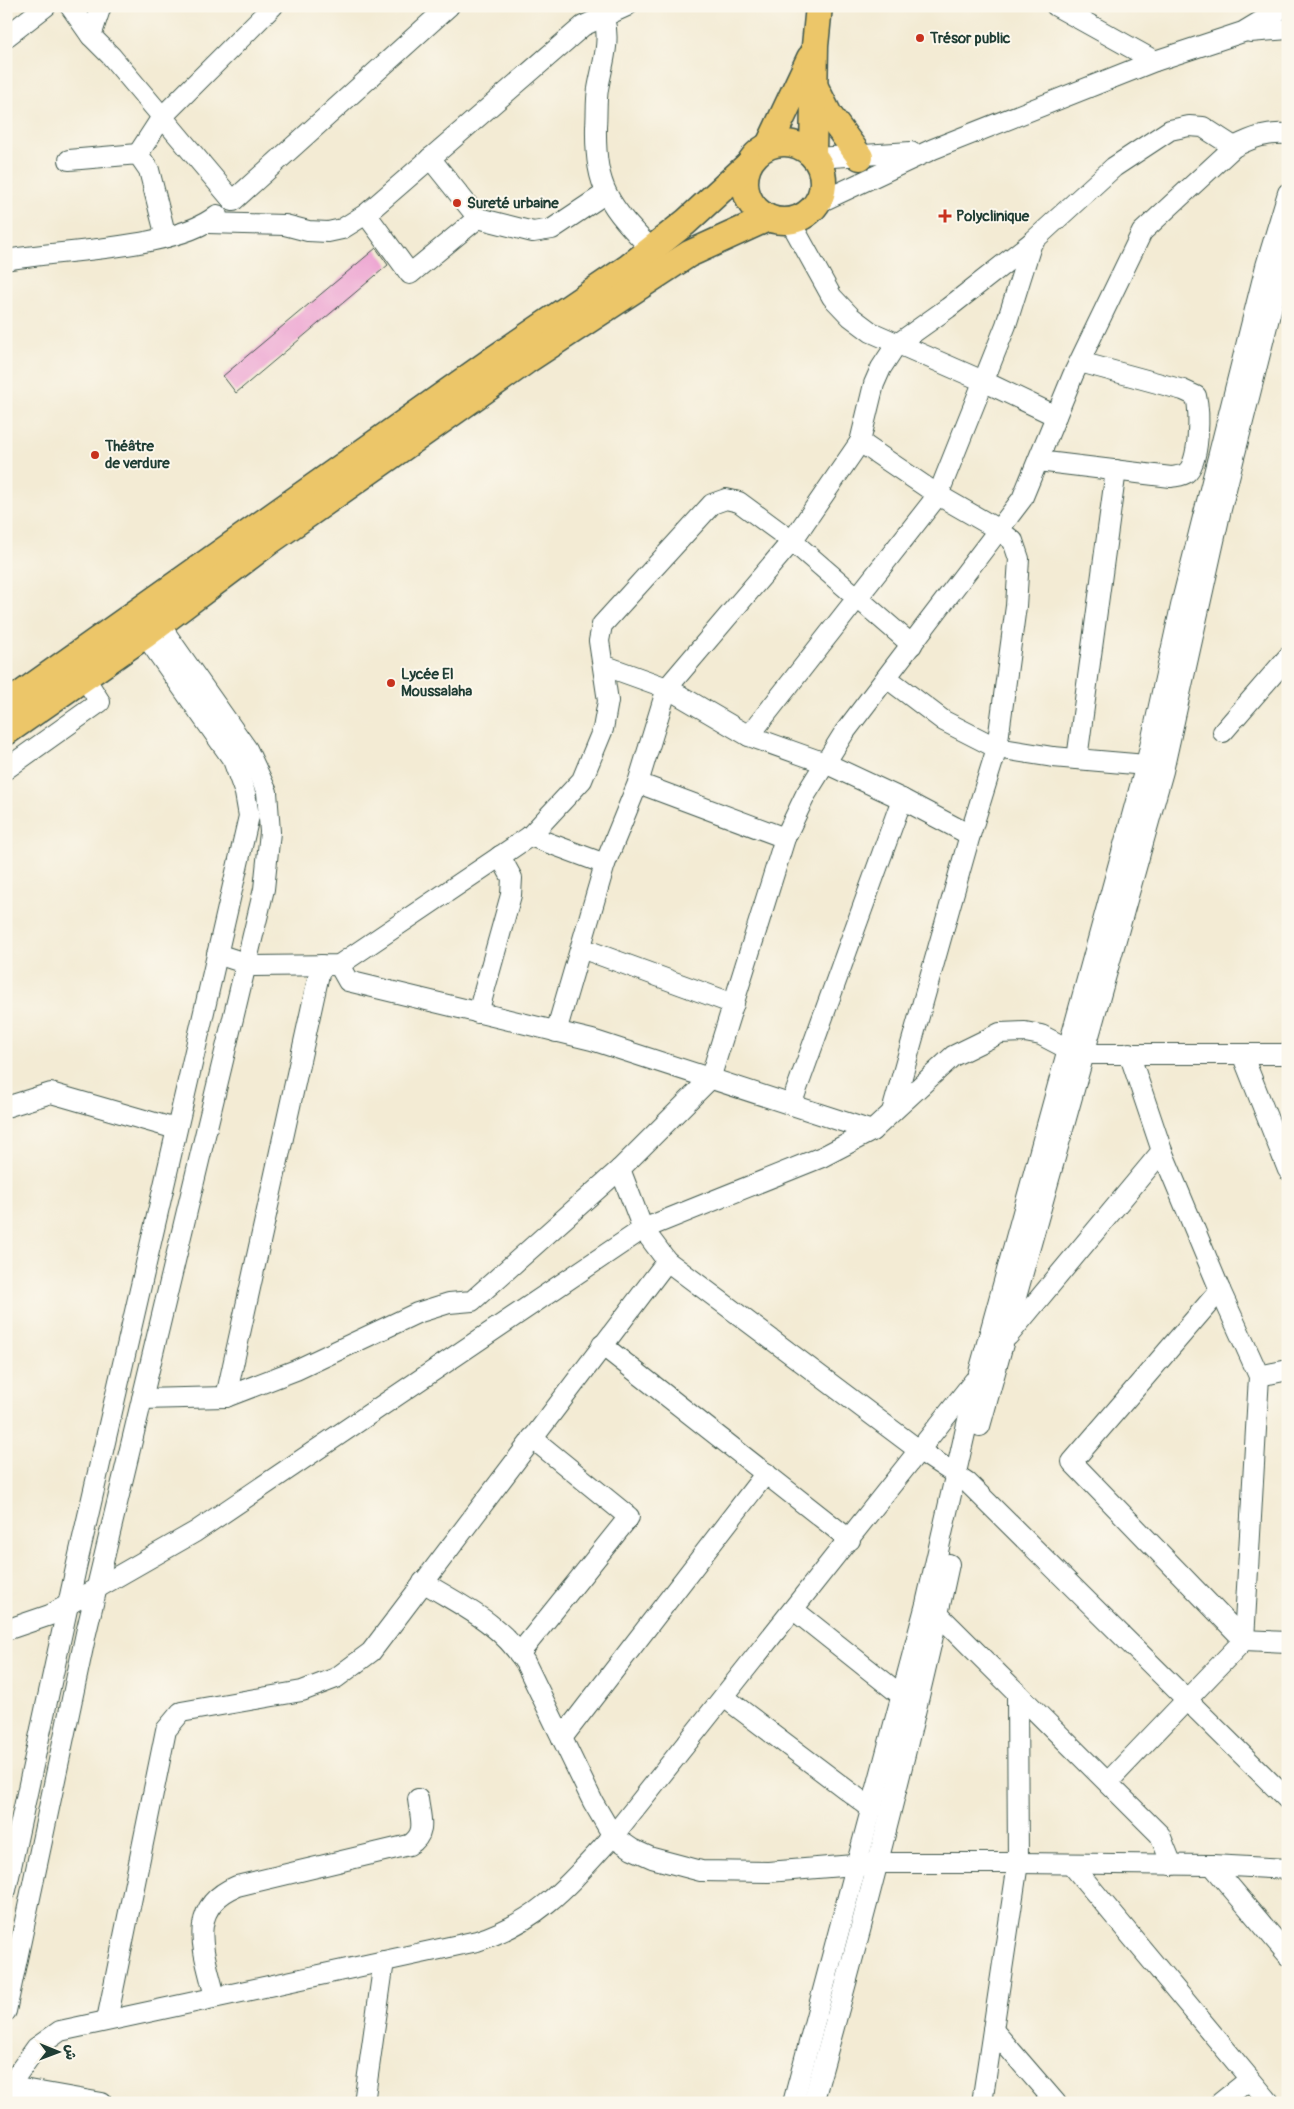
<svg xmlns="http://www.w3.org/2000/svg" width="1294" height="2109" font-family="Pangolin,'Playpen Sans Arabic',sans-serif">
  <rect width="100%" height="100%" fill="#fbf7ec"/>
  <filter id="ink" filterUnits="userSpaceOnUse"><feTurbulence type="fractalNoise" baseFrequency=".02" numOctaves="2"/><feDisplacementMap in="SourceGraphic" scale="10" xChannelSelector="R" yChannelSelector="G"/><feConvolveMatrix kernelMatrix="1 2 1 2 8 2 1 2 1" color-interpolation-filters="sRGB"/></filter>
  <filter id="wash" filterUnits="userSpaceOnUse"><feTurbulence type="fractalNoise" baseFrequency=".0096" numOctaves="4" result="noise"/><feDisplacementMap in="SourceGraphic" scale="20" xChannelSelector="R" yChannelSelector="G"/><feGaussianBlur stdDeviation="1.12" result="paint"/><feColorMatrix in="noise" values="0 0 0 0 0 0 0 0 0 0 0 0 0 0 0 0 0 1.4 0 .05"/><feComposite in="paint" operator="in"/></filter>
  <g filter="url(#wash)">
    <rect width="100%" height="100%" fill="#f3ebd4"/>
    <g id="blocks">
      <!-- building -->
      <path fill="#eda5d2" d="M376 248 388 265 236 393 223 376Z"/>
    </g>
  </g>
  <g filter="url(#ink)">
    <use href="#blocks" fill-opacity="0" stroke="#3f574c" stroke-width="1"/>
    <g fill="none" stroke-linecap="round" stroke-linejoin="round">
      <!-- minor casing -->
      <g stroke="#3f574c" stroke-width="22">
        <g id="minor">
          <path d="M70 6 91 36"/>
          <path d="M101 6 91 36 111 56 233 201 449 6"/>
          <path d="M1056 6 1155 61"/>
          <path d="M604 18C611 42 602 65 598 89 596 101 597 114 596 127 595 190 610 206 652 250"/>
          <path d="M1250 32 1288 29"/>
          <path d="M6 37 46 6"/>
          <path d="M138 154 162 117 273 6"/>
          <path d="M430 158 478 218 533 232 552 229 606 193"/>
          <path d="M816 158 911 152"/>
          <path d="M69 160 138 154 149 170 166 237"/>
          <path d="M818 203 933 149 1155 61 1243 32 1286 6"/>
          <path d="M366 214 410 274 478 218"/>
          <path d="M790 221 832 297 851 317 871 332 983 381 1056 416"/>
          <path d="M208 223 285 225 308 231 328 232 342 229 366 214 583 26 627 6"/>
          <path d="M6 260C60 250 177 249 217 215"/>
          <path d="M860 442 938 495 999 530 1013 541 1019 559 1016 606 997 748 970 835 892 1112"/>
          <path d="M1038 461 1171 477C1176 476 1183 476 1186 473 1200 463 1200 412 1196 396L1183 390 1080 362"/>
          <path d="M603 665 667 688 749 736 825 763 902 799 970 835"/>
          <path d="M887 678 944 721 997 748 1053 757 1146 765 1159 769"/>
          <path d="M1223 732 1288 657"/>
          <path d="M749 736 938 495 1006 325 1032 242"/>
          <path d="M1077 759 1116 470"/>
          <path d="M6 769 100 702 84 677"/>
          <path d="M638 783 785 838"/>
          <path d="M530 836 605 864"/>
          <path d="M581 948 734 1004"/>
          <path d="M217 954 254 966 339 965 530 836 582 780 603 729 608 701 599 641 602 625 712 504 726 499 739 502 792 541 912 645"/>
          <path d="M339 965 348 981 592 1040 872 1131"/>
          <path d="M478 1013 511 895 512 878 500 856"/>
          <path d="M556 1032 605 864 638 783 667 688 792 541 860 442 874 384 881 368 896 345 948 308 1032 242 1114 167 1170 130 1189 126 1203 127 1234 147"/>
          <path d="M1242 1054 1288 1170"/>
          <path d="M791 1105 902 799"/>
          <path d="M6 1107 51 1093 176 1129"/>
          <path d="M620 1169 643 1229 667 1261 920 1451 967 1482 1288 1800"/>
          <path d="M1220 1290 1072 1462 1244 1640 1288 1642"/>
          <path d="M1008 1336 1162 1151"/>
          <path d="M602 1345 850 1540"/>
          <path d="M1259 1376 1288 1370"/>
          <path d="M226 1397 321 965"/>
          <path d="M142 1399 226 1397 296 1370 417 1313 449 1303 472 1301 620 1169 710 1079 785 838 806 794 844 733 1022 499 1073 375 1142 232 1234 147C1252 138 1267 132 1288 134"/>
          <path d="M980 1426 1163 771 1221 509 1288 242"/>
          <path d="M423 1582C463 1607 499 1622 525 1662L593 1802 613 1836 632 1849 652 1858 701 1871 768 1872 878 1863H1018L1212 1865 1288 1869"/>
          <path d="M931 1607 1160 1835 1172 1865"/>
          <path d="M794 1610 902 1696"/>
          <path d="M6 1630 50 1615 195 1532 643 1229 822 1157 872 1131 953 1056 1000 1033 1025 1032 1041 1035 1068 1049 1083 1054H1288"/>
          <path d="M519 1654 629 1517 532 1438"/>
          <path d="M724 1697 872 1809"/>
          <path d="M562 1738 766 1473"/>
          <path d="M1108 1782 1244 1640 1259 1376 1220 1290 1162 1151 1129 1053"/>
          <path d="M1072 1865 1270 2103"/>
          <path d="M1212 1865 1288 1955"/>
          <path d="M6 1890 76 1568 249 816 245 793 233 760 145 635"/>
          <path d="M215 1997C205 1954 184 1908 237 1886L409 1845C428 1834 420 1817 418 1799"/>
          <path d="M6 2011 86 1633 264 889 270 832 267 792 247 749 159 624"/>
          <path d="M107 2020 166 1730 181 1712 302 1691 336 1678 371 1652 667 1261"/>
          <path d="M993 2030 1056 2103"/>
          <path d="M6 2086 102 2103"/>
          <path d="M9 2086 36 2048 60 2031 477 1941C540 1921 570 1883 613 1836L974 1381"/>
          <path d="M364 2103 384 1961"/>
          <path d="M793 2103 926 1604 978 1376 1146 765 1183 597 1266 266 1288 193"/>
          <path d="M813 2103C863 1924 910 1745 949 1564"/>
          <path d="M982 2103 1018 1863 1017 1692"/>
          <path d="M1220 2103 1250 2079"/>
        </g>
      </g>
      <!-- major casing -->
      <g stroke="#3f574c" stroke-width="29">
        <g id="major">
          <path d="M815 87 829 115 860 157"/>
          <circle cx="784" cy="182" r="39"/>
          <path d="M769 145 810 58"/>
          <path d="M813 154 815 46 819 6"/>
          <path d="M6 705 494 359 629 267 686 222 748 165"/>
          <path d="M6 732 145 635 270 541 526 361 689 254 768 218"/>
        </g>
      </g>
      <!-- minor -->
      <use href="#minor" stroke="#fff" stroke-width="20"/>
      <!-- major -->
      <use href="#major" stroke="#ecc669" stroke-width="26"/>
    </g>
  </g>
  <!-- markers -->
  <g fill="#c8321e" stroke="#fbf7ec" stroke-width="2">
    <circle cx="920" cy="38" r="5"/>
    <circle cx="457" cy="203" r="5"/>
    <path d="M942.5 208.5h5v5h5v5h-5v5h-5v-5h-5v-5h5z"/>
    <circle cx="95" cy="455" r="5"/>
    <circle cx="391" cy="683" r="5"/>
  </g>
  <g text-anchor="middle" stroke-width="4" stroke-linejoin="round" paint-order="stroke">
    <!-- poi labels -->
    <g font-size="15" font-weight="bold" fill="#1f3d34" stroke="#fbf7ec" text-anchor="start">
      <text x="930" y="43">Trésor public</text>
      <text x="467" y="208">Sureté urbaine</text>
      <text x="956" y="221">Polyclinique</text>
      <text x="105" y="451">Théâtre<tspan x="105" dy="17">de verdure</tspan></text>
      <text x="401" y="679">Lycée El<tspan x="401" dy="17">Moussalaha</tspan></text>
    </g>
  </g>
  <!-- margin -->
  <rect width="1294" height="2109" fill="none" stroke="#fbf7ec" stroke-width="25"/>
  <!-- north arrow -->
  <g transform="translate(58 2052) rotate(91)" stroke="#fbf7ec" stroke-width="4" paint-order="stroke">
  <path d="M0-4L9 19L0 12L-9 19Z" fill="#1f3d34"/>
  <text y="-8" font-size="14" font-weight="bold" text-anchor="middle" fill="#1f3d34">ش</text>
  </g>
</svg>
